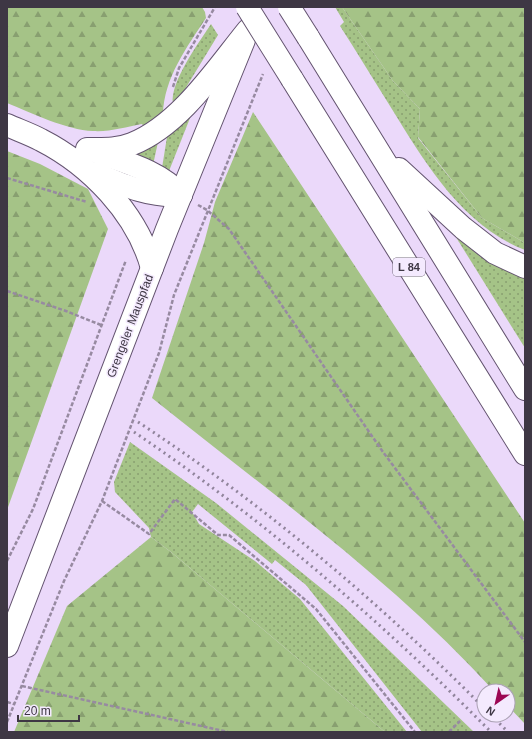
<svg xmlns="http://www.w3.org/2000/svg" width="532" height="739" font-family="Arial,sans-serif">
  <defs>
    <pattern id="grass-dots" width="8" height="8" patternUnits="userSpaceOnUse"><rect width="8" height="8" fill="#a5c387"/><path d="M2 2h.1M6 6h.1" fill="none" stroke="#889f70" stroke-width="1.8" stroke-linecap="round"/></pattern>
    <pattern id="forest-firs" width="22" height="20" patternUnits="userSpaceOnUse"><rect width="22" height="20" fill="#a5c387"/><path d="M5 1l3.5 6h-7zM16 11l3.5 6h-7z" fill="#889f70"/></pattern>
  </defs>
  <rect width="100%" height="100%" fill="#ebd9fa"/>
  <!-- grass -->
  <g fill="url(#grass-dots)">
    <path d="M335 7H342L393 81 420 109 418 138 482 218 525 243V250C461 225 424 161 390 106 373 79 357 52 340 26L344 22Z"/>
    <path d="M211 24 218 35 182 94 173 104C169 83 200 41 211 24Z"/>
    <path d="M188 116 190 118 169 171 162 168 167 137Z"/>
    <path d="M158 142 153 165 131 154Z"/>
    <path d="M454 234 525 275V348Z"/>
    <path d="M130 442 216 503 343 606 474 732H422L306 585 275 560 272 564 198 504 192 512 199 524 255 561 300 599 407 732H385L171 552 151 537 149 528 115 492 114 482Z"/>
  </g>
  <!-- forest -->
  <g fill="url(#forest-firs)">
    <path d="M7 7H202L205 12 206 18C187 47 164 78 163 114L144 127 142 124C126 127 110 132 93 131 66 130 32 113 7 103Z"/>
    <path d="M342 7H525V243L482 218 418 137 420 109 393 81Z"/>
    <path d="M253 112 525 523V724L508 706V691H494C393 580 269 492 152 398L204 243 215 202Z"/>
    <path d="M7 151 40 164 88 189 108 229 7 510Z"/>
    <path d="M151 537 171 552 385 732H14L67 606Z"/>
  </g>
  <g fill="none" stroke-linecap="round" stroke-linejoin="round">
    <!-- secondary casing -->
    <g stroke="#63536f" stroke-width="24">
      <path id="secondary" d="M7 646 167 229 244 40"/>
    </g>
    <!-- highway casing -->
    <g stroke="#63536f" stroke-width="24">
      <g id="highway">
        <path d="M308 37 525 389"/>
        <path d="M292 79 525 454"/>
        <path d="M7 125C18 130 30 134 41 140 90 165 137 213 152 268"/>
        <path d="M87 149C103 149 117 150 132 144 180 125 217 68 248 30"/>
        <path d="M97 152C127 163 159 171 181 195"/>
        <path d="M399 169 463 228 495 253 525 267"/>
        <path d="M95 173C123 185 149 197 181 195"/>
      </g>
    </g>
    <!-- path -->
    <g stroke="#978aa1" stroke-width="2.5" stroke-dasharray="4 2" stroke-linecap="butt">
      <path d="M173 87 179 68 215 7"/>
      <path d="M7 178 87 202"/>
      <path d="M198 205 207 210 229 229 383 452 525 642"/>
      <path d="M7 291 66 311 101 325"/>
      <path d="M102 501 149 534 175 499 218 535H229L316 609 415 732"/>
      <path d="M7 561 33 509 126 260"/>
      <path d="M22 686 228 732"/>
      <path d="M7 702 14 704"/>
      <path d="M7 722 64 581 102 501 159 353 174 295 263 74"/>
      <path d="M449 732 460 721"/>
    </g>
    <!-- secondary -->
    <use href="#secondary" stroke="#fff" stroke-width="22"/>
    <!-- highway -->
    <use href="#highway" stroke="#fff" stroke-width="22"/>
    <!-- rail -->
    <g stroke="#90849b" stroke-width="3" stroke-dasharray="2 4" stroke-linecap="butt">
      <path d="M138 422C263 504 378 601 484 708"/>
      <path d="M134 432C263 519 382 622 491 732"/>
      <path d="M491 715 508 732"/>
    </g>
    <!-- highway-bridge casing -->
    <g stroke="#63536f" stroke-width="24" stroke-linecap="butt">
      <g id="highway-bridge">
        <path d="M247 7 292 79"/>
        <path d="M289 7 308 37"/>
      </g>
    </g>
    <!-- highway-bridge -->
    <use href="#highway-bridge" stroke="#fff" stroke-width="22"/>
  </g>
  <g text-anchor="middle" stroke-width="3" stroke-linejoin="round" paint-order="stroke">
    <!-- shield labels -->
    <rect fill="#f4eafe" stroke="#756d7c" stroke-width="1" x="393" y="258" width="32" height="18" rx="3"/>
    <g font-size="11" font-weight="bold" fill="#3e3744">
      <text x="409" y="271">L 84</text>
    </g>
    <!-- street labels -->
    <g font-size="12" fill="#3e3744" stroke="#f4eafe">
      <text transform="translate(130 326) rotate(-69)" y="4">Grengeler Mauspfad</text>
    </g>
  </g>
  <!-- border -->
  <rect width="532" height="739" fill="none" stroke="#3e3744" stroke-width="16"/>
  <!-- north arrow -->
  <g transform="translate(496 703) rotate(214)"><circle r="19" fill="#f4eafe" stroke="#aba2b4"/>
  <path d="M0-3L7 15L0 10L-7 15Z" fill="#9c0754"/>
  <text y="-6" font-size="11" font-weight="bold" text-anchor="middle" fill="#3e3744">N</text>
  </g>
  <!-- scale -->
  <path d="M18 715v6h61v-6" fill="none" stroke="#3e3744" stroke-width="2"/>
  <text x="24" y="715" font-size="12" fill="#3e3744" stroke="#f4eafe" stroke-width="3" paint-order="stroke">20 m</text>
</svg>
